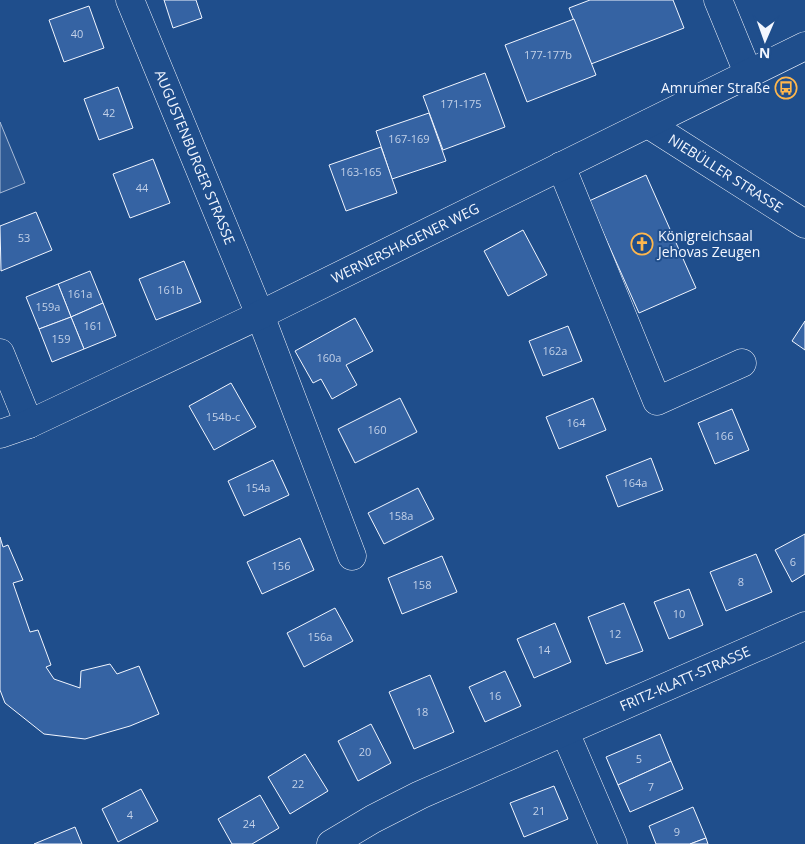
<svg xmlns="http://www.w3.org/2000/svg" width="805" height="844" font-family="'Open Sans',sans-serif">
  <rect width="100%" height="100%" fill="#1f4e8c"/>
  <!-- built -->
  <path fill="#305b95" stroke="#a8bbd7" d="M0 122 25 183 0 193Z"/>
  <!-- building -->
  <g fill="#3563a3" stroke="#f2f6ff">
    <path d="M164 0H196L202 18 173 28Z"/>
    <path d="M590 0H673L684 28 591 64 569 8Z"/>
    <path d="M89 6 104 48 64 62 49 20Z"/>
    <path d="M574 19 596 75 527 102 505 45Z"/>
    <path d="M485 73 505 127 443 150 423 96Z"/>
    <path d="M118 87 133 128 99 140 84 99Z"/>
    <path d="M429 113 446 161 392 179 376 131Z"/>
    <path d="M381 147 397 193 346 211 329 165Z"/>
    <path d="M153 159 170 203 130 218 113 174Z"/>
    <path d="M646 175 696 288 639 313 589 201Z"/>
    <path d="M36 212 52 250 1 271 0 226Z"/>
    <path d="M523 230 547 275 508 296 484 251Z"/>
    <path d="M184 261 201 302 156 320 139 279Z"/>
    <path d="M90 271 103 303 71 317 58 284Z"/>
    <path d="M58 284 71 317 39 329 26 297Z"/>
    <path d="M103 303 116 336 84 349 71 317Z"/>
    <path d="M71 317 84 349 52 362 39 329Z"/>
    <path d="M355 318 373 351 346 365 357 385 332 399 321 379 313 383 295 351Z"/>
    <path d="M805 321V350L792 341Z"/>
    <path d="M568 326 582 361 543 376 529 341Z"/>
    <path d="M231 383 256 427 214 450 189 406Z"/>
    <path d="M400 398 417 432 355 463 338 429Z"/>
    <path d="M593 398 606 430 559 449 546 417Z"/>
    <path d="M732 409 749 450 715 464 698 423Z"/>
    <path d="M651 458 663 490 618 507 606 476Z"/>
    <path d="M273 460 289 495 244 516 228 481Z"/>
    <path d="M418 488 434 519 384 544 368 513Z"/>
    <path d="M805 534V574L792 582 775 550Z"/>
    <path d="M0 537 3 547 8 545 23 580 13 583 30 632 38 630 51 665 46 667 54 679 80 688 81 671 110 664 117 674 139 666 159 714 130 726 85 739 44 734 5 703 0 690Z"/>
    <path d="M300 538 314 570 262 594 247 562Z"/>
    <path d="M756 554 772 592 726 611 710 572Z"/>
    <path d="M442 556 457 592 402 614 388 578Z"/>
    <path d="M689 589 703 625 669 639 654 602Z"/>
    <path d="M624 603 643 651 606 664 588 617Z"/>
    <path d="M335 608 353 641 304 667 287 633Z"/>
    <path d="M555 623 571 662 534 678 517 639Z"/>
    <path d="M505 671 521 706 485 722 469 687Z"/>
    <path d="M430 675 454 732 414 749 389 692Z"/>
    <path d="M371 724 391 763 358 781 338 741Z"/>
    <path d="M660 734 671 761 618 785 606 757Z"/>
    <path d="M305 754 328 791 290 814 268 777Z"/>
    <path d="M671 761 683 789 630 812 618 785Z"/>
    <path d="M554 786 568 819 524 837 510 803Z"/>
    <path d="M141 789 158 821 118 842 102 809Z"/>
    <path d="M260 795 279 828 252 844H232L218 819Z"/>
    <path d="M693 807 706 838 690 844H656L649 826Z"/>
    <path d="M75 827 82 844H34Z"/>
    <path d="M706 838 708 844H690Z"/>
  </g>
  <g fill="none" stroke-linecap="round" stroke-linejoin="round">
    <!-- minor casing -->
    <g stroke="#f2f6ff" stroke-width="29">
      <g id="minor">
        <path id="s1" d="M130 0 260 315 352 556"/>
        <path d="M718 0 748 73"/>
        <path id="s2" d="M648 124 805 224"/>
        <path d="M561 166 657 401 742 363"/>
        <path d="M0 353 29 424"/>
        <path id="s3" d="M0 434 29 424 260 315 805 46"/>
        <path d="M565 732 613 844"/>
        <path id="s4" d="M331 844 373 819 420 795 805 626"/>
      </g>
    </g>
    <!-- minor -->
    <use href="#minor" stroke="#1f4e8c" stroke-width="28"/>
  </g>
  <!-- icons -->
  <defs>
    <g id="bus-ring" transform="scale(1.125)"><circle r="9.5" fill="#1f4e8c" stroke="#ffb74d" stroke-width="1.5"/><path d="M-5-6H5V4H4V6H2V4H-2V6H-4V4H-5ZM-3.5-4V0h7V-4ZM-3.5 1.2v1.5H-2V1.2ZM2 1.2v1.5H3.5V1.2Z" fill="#ffb74d"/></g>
    <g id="church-ring" transform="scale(1.125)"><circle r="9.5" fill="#1f4e8c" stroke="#ffb74d" stroke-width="1.5"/><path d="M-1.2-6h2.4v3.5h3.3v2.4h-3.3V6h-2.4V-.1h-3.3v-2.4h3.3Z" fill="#ffb74d"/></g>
  </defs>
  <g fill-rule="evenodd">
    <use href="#bus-ring" x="786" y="88"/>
    <use href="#church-ring" x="642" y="244"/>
  </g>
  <g text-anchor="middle" stroke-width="4" stroke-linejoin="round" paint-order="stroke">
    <!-- number labels -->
    <g font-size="11" fill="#c3d1e8">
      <text x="77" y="38">40</text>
      <text x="548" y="59">177-177b</text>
      <text x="461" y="108">171-175</text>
      <text x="109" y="117">42</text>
      <text x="409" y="143">167-169</text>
      <text x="361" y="176">163-165</text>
      <text x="142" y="192">44</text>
      <text x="24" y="242">53</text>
      <text x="170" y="294">161b</text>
      <text x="80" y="298">161a</text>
      <text x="48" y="311">159a</text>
      <text x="93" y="330">161</text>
      <text x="61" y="343">159</text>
      <text x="555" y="355">162a</text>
      <text x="329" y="362">160a</text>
      <text x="223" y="421">154b-c</text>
      <text x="576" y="427">164</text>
      <text x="377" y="434">160</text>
      <text x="724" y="440">166</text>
      <text x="635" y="487">164a</text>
      <text x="258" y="492">154a</text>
      <text x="401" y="520">158a</text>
      <text x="793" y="566">6</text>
      <text x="281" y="570">156</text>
      <text x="741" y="586">8</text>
      <text x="422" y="589">158</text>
      <text x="679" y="618">10</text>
      <text x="615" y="638">12</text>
      <text x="320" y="641">156a</text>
      <text x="544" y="654">14</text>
      <text x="495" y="700">16</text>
      <text x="422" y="716">18</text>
      <text x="365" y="756">20</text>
      <text x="639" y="763">5</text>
      <text x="298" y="788">22</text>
      <text x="651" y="791">7</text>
      <text x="539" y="815">21</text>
      <text x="130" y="819">4</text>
      <text x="249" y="828">24</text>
      <text x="677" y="836">9</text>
    </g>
    <!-- poi labels -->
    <g font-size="14" fill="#f2f6ff" stroke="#1f4e8c" text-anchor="end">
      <text x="770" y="93">Amrumer Straße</text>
      <text x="658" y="241" text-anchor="start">Königreichsaal<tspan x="658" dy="16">Jehovas Zeugen</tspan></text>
    </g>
    <!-- street labels -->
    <g font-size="14" fill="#f2f6ff" stroke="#1f4e8c">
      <text dy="5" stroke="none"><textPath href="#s1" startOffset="170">AUGUSTENBURGER STRASSE</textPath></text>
      <text dy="5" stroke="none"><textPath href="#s2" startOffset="92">NIEBÜLLER STRASSE</textPath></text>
      <text dy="5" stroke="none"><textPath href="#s3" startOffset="448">WERNERSHAGENER WEG</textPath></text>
      <text dy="5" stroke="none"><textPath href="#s4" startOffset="391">FRITZ-KLATT-STRASSE</textPath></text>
    </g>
  </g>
  <!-- north arrow -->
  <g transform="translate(765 40) rotate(182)" stroke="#1f4e8c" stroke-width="4" paint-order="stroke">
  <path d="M0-4L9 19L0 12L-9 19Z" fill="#f2f6ff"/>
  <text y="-8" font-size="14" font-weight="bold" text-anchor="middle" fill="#f2f6ff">N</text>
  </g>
</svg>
